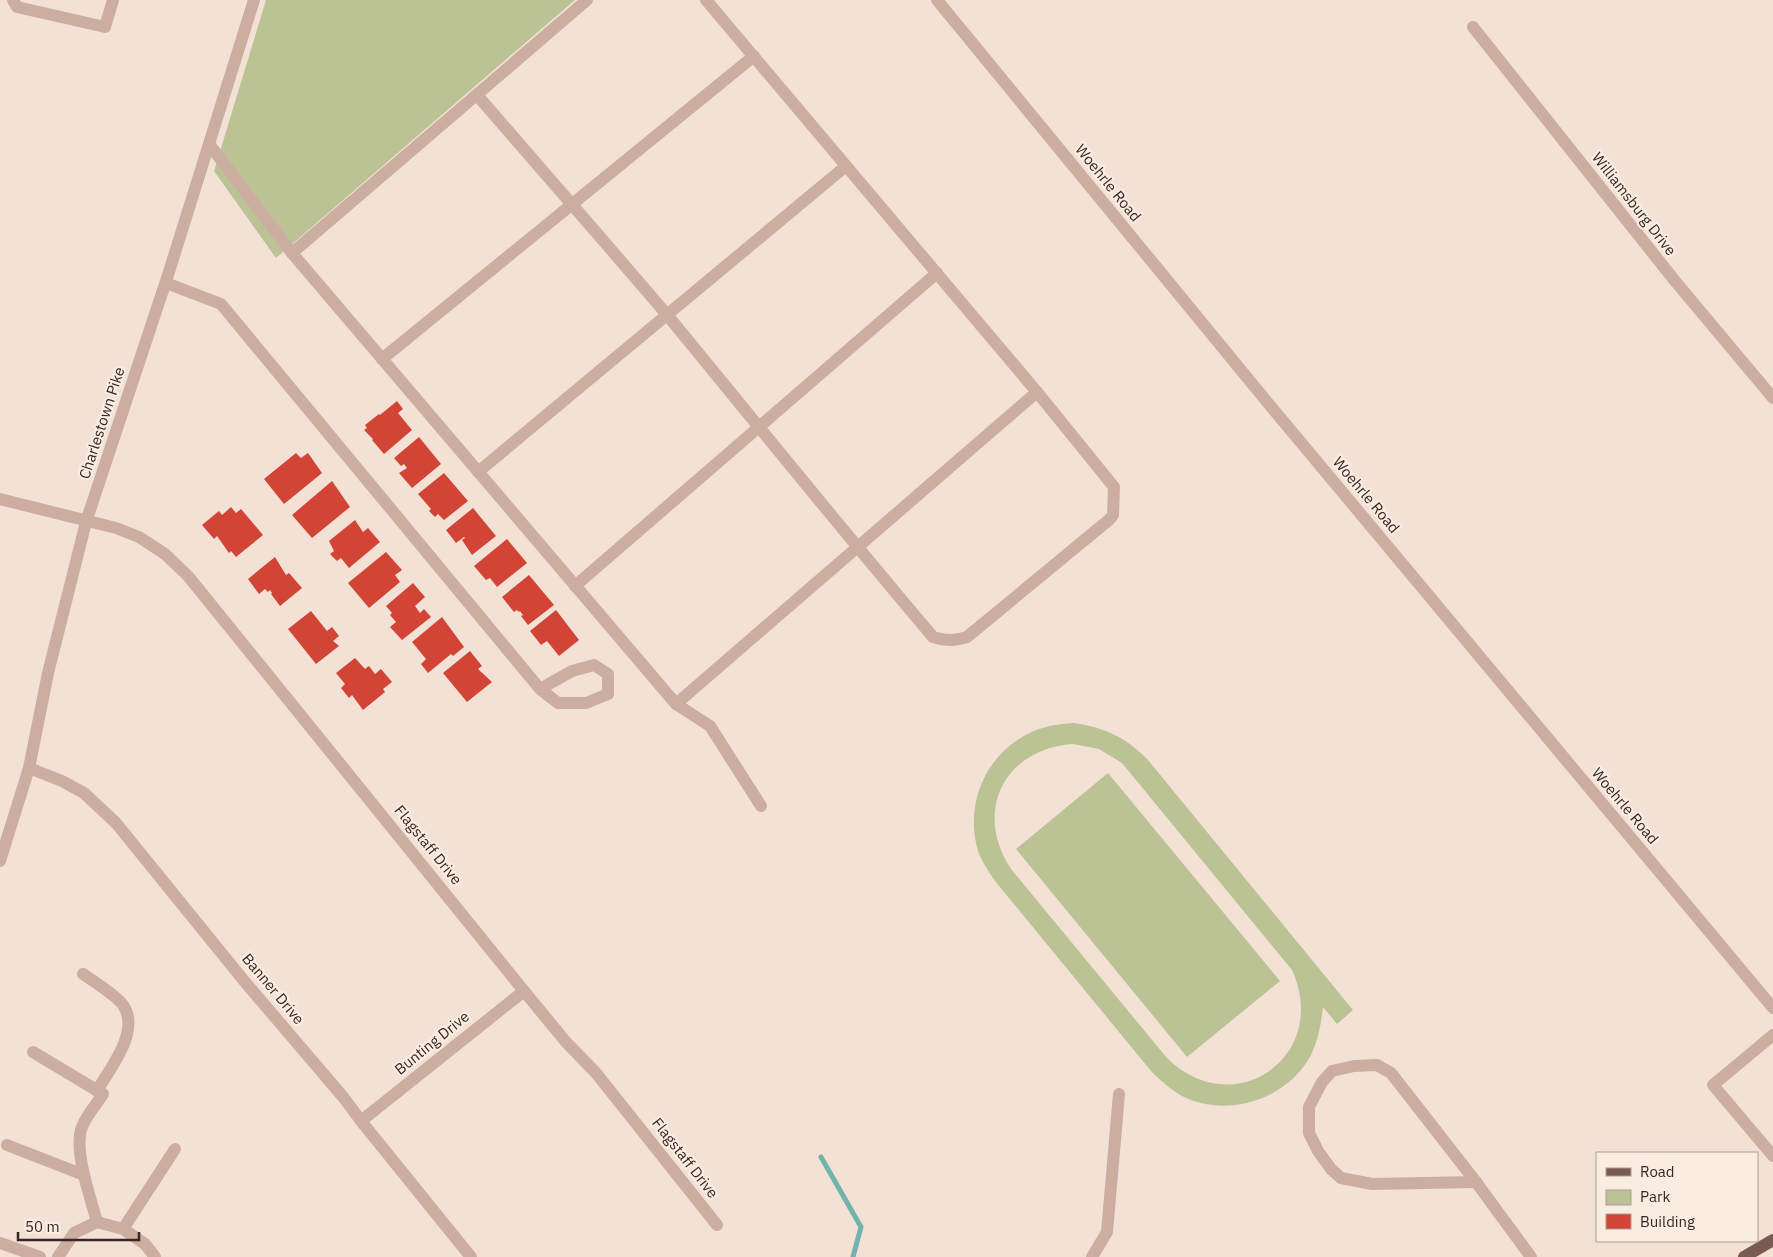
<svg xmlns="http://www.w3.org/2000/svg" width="1773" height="1257" font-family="'IBM Plex Sans',sans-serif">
  <rect width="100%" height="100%" fill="#f3e1d6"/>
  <!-- green -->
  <g fill="#bbc395" fill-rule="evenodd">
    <path d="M266 0H575L276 258 214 171Z"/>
    <path d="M1073 723C1104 727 1126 737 1148 760L1353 1010 1337 1024 1323 1007C1321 1025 1318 1040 1311 1055 1289 1097 1234 1116 1191 1100 1175 1094 1163 1083 1151 1071L995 881C989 872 982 862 978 851 963 801 989 747 1039 729 1050 725 1062 724 1073 723ZM1073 744 1099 749 1122 763 1292 970C1331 1056 1234 1124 1167 1058L1011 869C973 811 1004 749 1073 744Z"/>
    <path d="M1108 773 1280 981 1187 1057 1016 849Z"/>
  </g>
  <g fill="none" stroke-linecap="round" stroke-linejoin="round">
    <!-- stream -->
    <path stroke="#72b3ac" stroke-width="5" d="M821 1157 861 1227 853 1257"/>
  </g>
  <!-- building -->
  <g fill="#d24435">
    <path d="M397 401 403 409 398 413 412 430 384 454 372 440 373 439 364 430 367 428 365 425 379 414 380 415Z"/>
    <path d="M419 437 441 464 412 488 399 473 407 468 404 464 401 466 394 458Z"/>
    <path d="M296 453 301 458 308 453 322 473 284 504 264 479Z"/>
    <path d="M444 473 468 501 444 520 438 514 435 517 429 511 431 509 418 494Z"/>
    <path d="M332 481 350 507 312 538 292 515Z"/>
    <path d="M231 507 236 513 241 509 263 535 236 557 231 551 229 553 217 536 214 539 202 525 219 511 222 515Z"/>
    <path d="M473 508 496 536 472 555 462 540 465 538 464 537 456 543 446 530Z"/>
    <path d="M355 520 363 532 368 528 380 542 349 568 341 558 337 561 330 554 334 551 329 541Z"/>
    <path d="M507 539 527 563 497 587 490 578 486 580 474 566Z"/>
    <path d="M386 552 402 570 395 575 400 582 369 608 348 583Z"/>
    <path d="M275 557 286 575 289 573 302 588 280 606 271 594 272 593 270 590 268 592 265 589 259 594 248 579Z"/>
    <path d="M529 575 554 605 528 625 521 616 523 615 520 611 519 612 517 610 514 612 502 597Z"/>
    <path d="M413 583 425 597 415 606 420 613 424 609 431 617 402 640 390 627 396 622 390 615 392 613 386 606Z"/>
    <path d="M556 610 579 640 559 656 547 641 541 645 530 631Z"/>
    <path d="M311 611 327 631 332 627 339 636 333 641 339 646 316 664 288 629Z"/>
    <path d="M442 617 464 647 453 656 451 654 428 673 421 664 426 659 412 642Z"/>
    <path d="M470 651 482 666 478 669 492 682 467 702 443 673Z"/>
    <path d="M355 658 365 669 369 666 375 674 381 669 392 682 383 689 385 692 363 710 352 695 349 698 341 688 345 684 336 673Z"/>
  </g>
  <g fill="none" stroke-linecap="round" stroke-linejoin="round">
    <!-- minor -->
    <g stroke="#ccaea1" stroke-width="12">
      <path d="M13 0 17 7 105 27 113 0"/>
      <path d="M937 0 1268 403 1773 1008"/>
      <path d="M1473 27 1675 281 1773 398"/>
      <path d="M477 95C541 169 605 242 668 316 756 423 843 531 933 637 946 641 954 641 967 637L1110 519 1113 515 1114 487 1037 392 706 0"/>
      <path d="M209 144 292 253 676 704 710 726 761 806"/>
      <path d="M292 253 587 0"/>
      <path d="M166 283 221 304 540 689 558 703H586L608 694V674L594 665 572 671 540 689"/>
      <path d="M382 359 754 56"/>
      <path d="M478 472 846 166"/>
      <path d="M0 499 116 528 139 537 165 554 188 576 524 991 566 1042 596 1073 717 1225"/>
      <path d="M575 586 937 273"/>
      <path d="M676 704 1037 392"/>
      <path d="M29 768 62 781 84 793 116 823 245 982 344 1098 361 1121 471 1257"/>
      <path d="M0 861 29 768 48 673 86 522 168 275 254 0"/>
      <path d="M83 974C93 981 116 995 123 1005 141 1031 110 1068 97 1091"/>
      <path d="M1773 1035 1713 1085 1773 1156"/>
      <path d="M33 1052 103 1094C96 1105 86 1116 82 1127 73 1150 91 1199 97 1222"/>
      <path d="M1377 1065 1391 1073 1476 1182 1372 1184 1341 1178 1331 1169 1318 1151 1309 1133V1107L1322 1082 1332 1071 1354 1066Z"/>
      <path d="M361 1121 524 991"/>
      <path d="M7 1145 84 1175"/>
      <path d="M1476 1182 1531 1257"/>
      <path d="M123 1229 175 1149"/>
      <path d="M0 1243 40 1257"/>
      <path d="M58 1257 74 1233 97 1222 123 1229 145 1244 155 1257"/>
      <path d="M1092 1257 1107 1232 1119 1094"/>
    </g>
    <!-- major -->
    <path stroke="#795b54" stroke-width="12" d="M1744 1257 1773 1240"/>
  </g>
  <g text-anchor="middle" stroke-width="4.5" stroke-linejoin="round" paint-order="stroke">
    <!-- street labels -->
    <g font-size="15" fill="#352725" stroke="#fbece2">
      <text transform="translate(1108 183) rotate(51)" y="5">Woehrle Road</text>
      <text transform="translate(1634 204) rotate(52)" y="5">Williamsburg Drive</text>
      <text transform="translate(102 423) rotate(-72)" y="5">Charlestown Pike</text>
      <text transform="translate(1366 495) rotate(50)" y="5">Woehrle Road</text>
      <text transform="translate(1625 806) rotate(50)" y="5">Woehrle Road</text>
      <text transform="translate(428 845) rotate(51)" y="5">Flagstaff Drive</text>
      <text transform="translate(273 989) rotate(50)" y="5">Banner Drive</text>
      <text transform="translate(432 1043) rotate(-39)" y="5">Bunting Drive</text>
      <text transform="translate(685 1158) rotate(52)" y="5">Flagstaff Drive</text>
    </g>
  </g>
  <!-- legend -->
  <rect x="1596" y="1152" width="162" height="90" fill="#fbece2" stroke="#ac9d96"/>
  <rect x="1606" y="1168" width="25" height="8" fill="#795b54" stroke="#ac9d96"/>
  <text x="1640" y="1177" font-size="15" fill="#352725">Road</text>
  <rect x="1606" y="1190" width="25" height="15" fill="#bbc395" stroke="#ac9d96"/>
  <text x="1640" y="1202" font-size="15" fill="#352725">Park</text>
  <rect x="1606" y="1214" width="25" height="15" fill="#d24435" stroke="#ac9d96"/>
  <text x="1640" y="1227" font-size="15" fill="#352725">Building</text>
  <!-- scale -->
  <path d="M18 1232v8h121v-8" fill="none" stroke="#352725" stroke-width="2.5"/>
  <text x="25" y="1232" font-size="15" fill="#352725" stroke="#fbece2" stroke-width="4" paint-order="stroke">50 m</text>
</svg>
